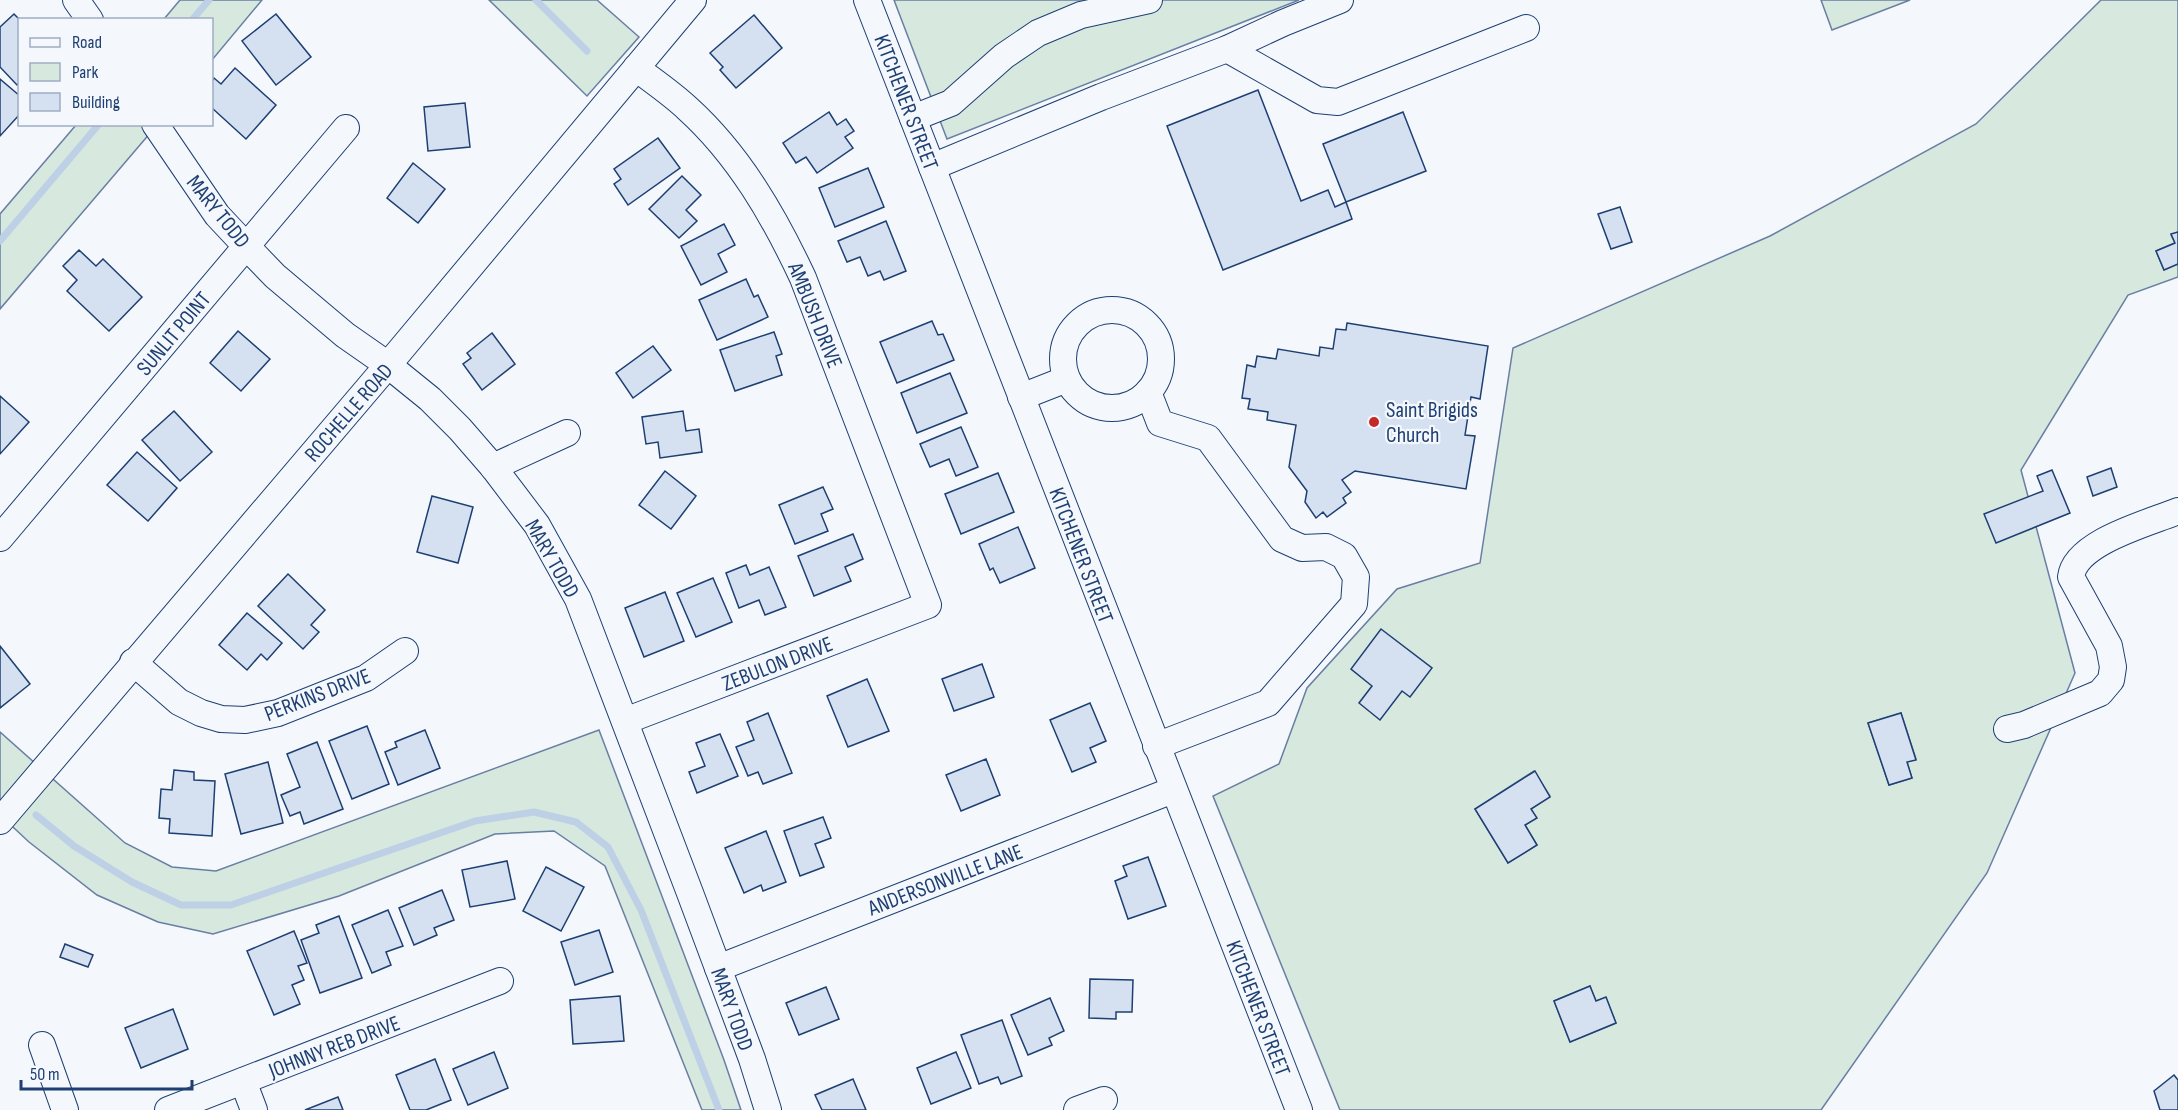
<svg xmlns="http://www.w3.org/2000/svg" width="2178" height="1110" font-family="'Sofia Sans Condensed',sans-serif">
  <rect width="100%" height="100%" fill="#f4f7fb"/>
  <!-- green -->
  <g fill="#d7e8df" stroke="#687fa3" stroke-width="1.5" fill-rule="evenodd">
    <path d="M180 0H262L212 60V20L164 19Z"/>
    <path d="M489 0H597L639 37 587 96Z"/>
    <path d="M894 0H1299L947 139Z"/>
    <path d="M1821 0H1910L1832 30Z"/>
    <path d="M2101 0H2178V232L2171 235 2175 243 2156 251 2164 270 2178 264V277L2128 295 2021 470 2075 673 1987 873 1821 1110H1340L1213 796 1279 764 1307 688 1397 589 1480 563 1513 348 1770 236 1976 124ZM1901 713 1916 759 1907 762 1912 778 1889 785 1868 723ZM1534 771 1550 796 1531 809 1536 818 1525 825 1537 845 1508 863 1475 809ZM1590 986 1596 1001 1606 998 1616 1023 1570 1042 1554 1001Z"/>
    <path d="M76 125H157L0 309V214Z"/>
    <path d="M599 730 724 1060 741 1110H702L605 866 554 831 495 834 339 896 213 934 158 922 97 895 29 842 0 815V732L125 843 172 867 216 871Z"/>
  </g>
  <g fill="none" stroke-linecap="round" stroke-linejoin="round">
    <!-- stream -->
    <g stroke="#bed0e5" stroke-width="7">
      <path d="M536 0 587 51"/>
      <path d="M192 20 209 0"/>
      <path d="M0 241 99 124"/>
      <path d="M36 815 74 846 132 882 181 905H231L475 821 534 812 576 822 608 847 641 910 719 1110"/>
    </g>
  </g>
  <!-- building -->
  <g fill="#d5e0f0" stroke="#1d3f73" stroke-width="1.5">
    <path d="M14 14 20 20V82L17 85 0 67V27Z"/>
    <path d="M276 14 311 57 276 85 242 41Z"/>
    <path d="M754 15 782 48 736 88 720 70 723 67 710 53Z"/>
    <path d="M235 68 276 105 246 139 212 108V81L214 78 221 84Z"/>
    <path d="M0 79 20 96V114L0 136Z"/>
    <path d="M1258 90 1301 201 1328 190 1335 207 1346 202 1352 219 1223 270 1167 126Z"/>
    <path d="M465 103 470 147 428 151 424 107Z"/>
    <path d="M829 112 837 125 846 119 854 131 845 137 853 148 817 173 806 157 796 163 783 143Z"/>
    <path d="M1403 112 1426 171 1346 202 1323 144Z"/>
    <path d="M658 138 680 168 628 205 614 184 621 179 614 169Z"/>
    <path d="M413 163 445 189 418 223 387 198Z"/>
    <path d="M868 168 884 207 835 227 819 188Z"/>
    <path d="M682 176 701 195 686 210 697 221 679 238 649 209Z"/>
    <path d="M1620 207 1632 242 1611 249 1598 214Z"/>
    <path d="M886 221 906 271 884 280 880 271 868 276 860 257 847 262 838 241Z"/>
    <path d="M724 224 735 245 718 254 727 272 701 285 681 246Z"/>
    <path d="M2178 232V264L2164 270 2156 251 2175 243 2171 234Z"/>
    <path d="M79 250 96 266 103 259 142 297 109 331 67 291 77 280 63 266Z"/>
    <path d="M746 279 754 297 758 295 768 317 717 340 699 300Z"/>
    <path d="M932 321 938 335 943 334 954 360 897 383 880 342Z"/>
    <path d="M1347 323 1488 346 1480 399 1471 397 1465 435 1475 436 1466 489 1355 471 1342 480 1351 492 1343 498 1346 503 1327 517 1323 512 1316 518 1305 502 1307 491 1289 467 1296 425 1267 420 1268 412 1248 409 1250 399 1242 398 1247 365 1255 367 1257 356 1276 359 1278 349 1319 356 1320 347 1333 349 1336 329 1346 330Z"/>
    <path d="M238 331 270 359 241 391 210 363Z"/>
    <path d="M774 332 782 354 776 356 782 375 735 391 720 350Z"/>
    <path d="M492 333 515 364 482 390 463 364 471 358 467 353Z"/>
    <path d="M653 346 671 370 633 398 616 373Z"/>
    <path d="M950 373 967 413 917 433 901 393Z"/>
    <path d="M0 396 29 422 0 454Z"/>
    <path d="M174 411 212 452 180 481 142 440Z"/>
    <path d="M683 411 686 431 699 429 702 452 660 458 658 442 646 444 642 417Z"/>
    <path d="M961 427 978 467 956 476 949 459 930 467 920 444Z"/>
    <path d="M137 452 177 488 148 521 107 485Z"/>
    <path d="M2111 468 2117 487 2093 496 2087 477Z"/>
    <path d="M2052 470 2070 513 1996 543 1984 514 2043 491 2037 476Z"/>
    <path d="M665 471 696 496 671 529 639 505Z"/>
    <path d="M998 473 1014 512 961 534 945 494Z"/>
    <path d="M823 487 833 509 821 514 828 531 795 544 779 505Z"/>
    <path d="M432 496 473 507 458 563 417 552Z"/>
    <path d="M1018 527 1035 568 1000 583 993 568 990 570 979 544Z"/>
    <path d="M853 534 863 559 845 567 851 581 814 596 798 556Z"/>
    <path d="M746 565 750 575 769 567 786 607 765 615 759 600 739 608 726 573Z"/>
    <path d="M288 574 325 610 311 625 319 632 303 649 258 606Z"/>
    <path d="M713 578 732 622 696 637 677 593Z"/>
    <path d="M665 592 684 641 644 657 625 608Z"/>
    <path d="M247 613 282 643 267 660 261 654 247 670 219 645Z"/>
    <path d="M1381 629 1432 668 1410 697 1402 691 1380 720 1359 703 1372 686 1351 669Z"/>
    <path d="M0 646 30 684 0 708Z"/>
    <path d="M982 664 994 697 954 711 942 679Z"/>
    <path d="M867 679 889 731 848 747 827 696Z"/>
    <path d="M1090 703 1106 741 1090 748 1096 762 1072 772 1050 720Z"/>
    <path d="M768 713 792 773 763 784 758 772 748 776 736 747 754 740 747 722Z"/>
    <path d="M1901 713 1916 760 1907 762 1912 778 1889 785 1868 723Z"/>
    <path d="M367 726 389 784 352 799 329 741Z"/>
    <path d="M425 730 440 768 398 785 385 752 397 747 395 742Z"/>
    <path d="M720 734 738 776 697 793 689 772 705 766 696 743Z"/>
    <path d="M317 742 343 809 304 824 300 812 290 816 281 795 300 787 287 754Z"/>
    <path d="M986 759 1000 795 961 811 946 775Z"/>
    <path d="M268 762 283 823 241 834 225 774Z"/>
    <path d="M174 770 194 772V780L215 781 212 836 169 833 170 819 159 818 161 789 172 790Z"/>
    <path d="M1535 771 1550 797 1531 809 1537 818 1525 825 1537 845 1508 863 1475 809Z"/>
    <path d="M823 817 831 838 815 844 824 867 800 876 784 831Z"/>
    <path d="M766 831 786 882 763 891 761 885 744 893 725 848Z"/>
    <path d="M1148 857 1166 906 1128 919 1115 881 1127 876 1123 866Z"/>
    <path d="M507 861 515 899 470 907 462 870Z"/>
    <path d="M546 867 584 887 561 931 523 911Z"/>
    <path d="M442 890 454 920 434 928 437 935 414 945 399 908Z"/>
    <path d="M388 910 403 946 386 952 391 965 372 973 352 925Z"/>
    <path d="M339 916 362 978 320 993 301 940 319 933 316 925Z"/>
    <path d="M599 930 613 972 575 985 561 942Z"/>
    <path d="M294 931 307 963 298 966 304 980 292 985 300 1004 274 1015 247 951Z"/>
    <path d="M65 944 93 955 88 967 60 957Z"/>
    <path d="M1090 979 1133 980 1132 1012H1116V1019L1089 1018Z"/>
    <path d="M1590 986 1596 1001 1606 997 1616 1023 1570 1042 1554 1001Z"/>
    <path d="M826 987 839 1019 799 1035 786 1003Z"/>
    <path d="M620 996 624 1041 573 1044 570 1000Z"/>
    <path d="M1050 998 1064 1031 1049 1038 1052 1045 1028 1055 1011 1015Z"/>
    <path d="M173 1009 188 1049 141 1068 125 1028Z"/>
    <path d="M1002 1020 1022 1076 1001 1084 998 1077 979 1084 961 1035Z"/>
    <path d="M494 1052 508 1088 468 1105 453 1069Z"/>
    <path d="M956 1052 971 1088 931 1104 917 1068Z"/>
    <path d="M435 1059 451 1100 426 1110H410L396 1075Z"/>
    <path d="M2174 1075 2178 1080V1110H2160L2154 1091Z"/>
    <path d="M853 1079 866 1110H822L815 1095Z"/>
    <path d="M338 1097 343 1110H305Z"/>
  </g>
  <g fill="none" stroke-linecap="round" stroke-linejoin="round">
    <!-- minor casing -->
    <g stroke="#1d3f73" stroke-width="28">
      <g id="minor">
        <path d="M76 0 90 20"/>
        <path d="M867 0 1299 1110"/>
        <path d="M1227 49 1317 100 1338 102 1526 28"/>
        <path d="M913 118 951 103 1004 56 1038 33 1081 15 1149 0"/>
        <path d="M155 124 217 215 247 247 275 276 345 335 388 365 430 399 460 429 493 467 537 525 578 599 690 893 752 1059 768 1110"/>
        <path d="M932 167 1101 97 1227 49 1283 23 1340 0"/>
        <circle cx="1112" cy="359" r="49"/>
        <path d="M1148 392 1160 423 1208 438 1282 539 1302 548 1326 547 1344 556 1356 577 1354 604 1268 703 1156 746"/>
        <path d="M1021 397 1067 379"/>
        <path d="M493 467 567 433"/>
        <path d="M0 538 346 128"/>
        <path d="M133 662 179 702 201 713 221 719 245 720 278 713 366 678 405 651"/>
        <path d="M625 721 928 605 803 278C774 216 739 155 687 108 671 93 653 81 636 68"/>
        <path d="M2007 729 2024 725 2100 693 2111 680 2113 667 2109 646 2071 577C2075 542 2149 523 2178 511"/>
        <path d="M0 821 388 365 693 0"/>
        <path d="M718 968 1173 790"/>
        <path d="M42 1045 65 1110"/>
        <path d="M243 1081 254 1110"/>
        <path d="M168 1110 500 981"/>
        <path d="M1077 1110 1104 1100"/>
      </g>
    </g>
    <!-- minor -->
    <use href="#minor" stroke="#f4f7fb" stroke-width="26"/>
  </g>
  <!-- markers -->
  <circle fill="#c62828" stroke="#f4f7fb" stroke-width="2" cx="1374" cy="422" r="6"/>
  <g text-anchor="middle" stroke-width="4.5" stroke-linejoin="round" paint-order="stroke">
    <!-- street labels -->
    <g font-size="22" fill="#1d3f73" stroke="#f4f7fb">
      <text transform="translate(907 102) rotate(69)" y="8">KITCHENER STREET</text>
      <text transform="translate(219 211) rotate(51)" y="8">MARY TODD</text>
      <text transform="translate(816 315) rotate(68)" y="8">AMBUSH DRIVE</text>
      <text transform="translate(173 333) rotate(-50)" y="8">SUNLIT POINT</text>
      <text transform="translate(348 412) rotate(-49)" y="8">ROCHELLE ROAD</text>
      <text transform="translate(1082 555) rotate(69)" y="8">KITCHENER STREET</text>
      <text transform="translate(553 558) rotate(60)" y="8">MARY TODD</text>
      <text transform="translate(777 663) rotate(-21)" y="8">ZEBULON DRIVE</text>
      <text transform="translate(317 694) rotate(-21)" y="8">PERKINS DRIVE</text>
      <text transform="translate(945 879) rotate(-21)" y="8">ANDERSONVILLE LANE</text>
      <text transform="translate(1259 1008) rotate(69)" y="8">KITCHENER STREET</text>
      <text transform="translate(733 1009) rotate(70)" y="8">MARY TODD</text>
      <text transform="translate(334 1046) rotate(-21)" y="8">JOHNNY REB DRIVE</text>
    </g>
    <!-- poi labels -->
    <g font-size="22" fill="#1d3f73" stroke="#f4f7fb" text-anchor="start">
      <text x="1386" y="417">Saint Brigids<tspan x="1386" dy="25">Church</tspan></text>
    </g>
  </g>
  <!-- legend -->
  <rect x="18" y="18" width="195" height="108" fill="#f4f7fb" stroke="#9eadc5" stroke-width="1.5"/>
  <rect x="30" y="38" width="30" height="9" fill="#f4f7fb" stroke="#9eadc5" stroke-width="1.5"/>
  <text x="72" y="48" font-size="18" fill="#1d3f73">Road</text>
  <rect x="30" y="63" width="30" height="18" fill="#d7e8df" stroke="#9eadc5" stroke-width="1.5"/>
  <text x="72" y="78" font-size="18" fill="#1d3f73">Park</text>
  <rect x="30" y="93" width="30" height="18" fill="#d5e0f0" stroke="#9eadc5" stroke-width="1.5"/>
  <text x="72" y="108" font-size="18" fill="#1d3f73">Building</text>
  <!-- scale -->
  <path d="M21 1080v9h171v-9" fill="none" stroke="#1d3f73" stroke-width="3"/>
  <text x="30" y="1080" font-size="18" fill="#1d3f73" stroke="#f4f7fb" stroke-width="4.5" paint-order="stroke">50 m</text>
</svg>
